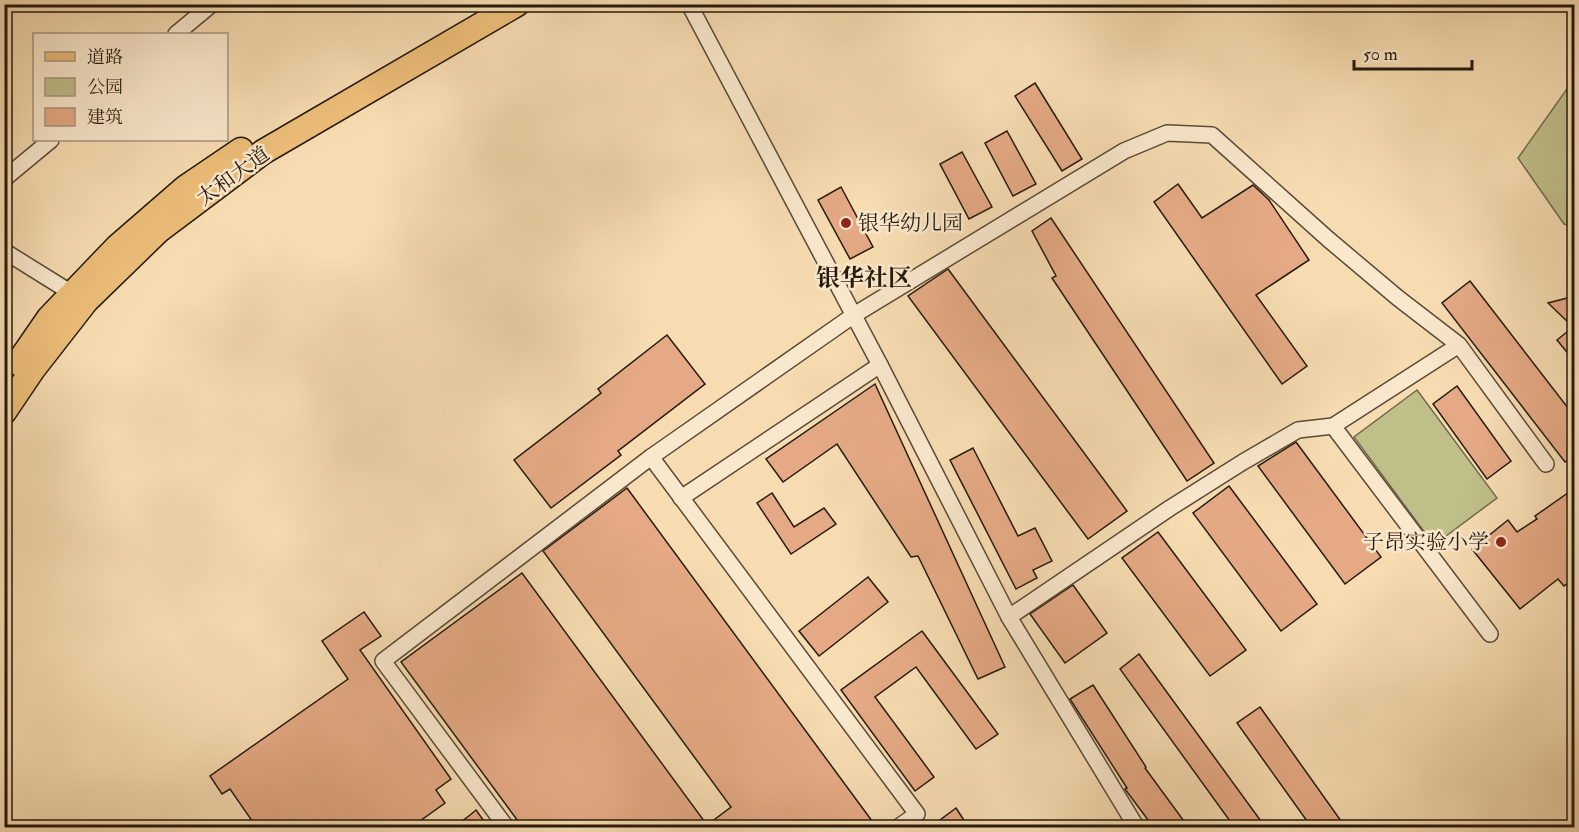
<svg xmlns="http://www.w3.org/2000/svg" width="1579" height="832" font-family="'IM FELL Double Pica','Noto Serif SC',serif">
  <rect width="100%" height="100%" fill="#f7dcb2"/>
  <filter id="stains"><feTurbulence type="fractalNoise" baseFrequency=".00333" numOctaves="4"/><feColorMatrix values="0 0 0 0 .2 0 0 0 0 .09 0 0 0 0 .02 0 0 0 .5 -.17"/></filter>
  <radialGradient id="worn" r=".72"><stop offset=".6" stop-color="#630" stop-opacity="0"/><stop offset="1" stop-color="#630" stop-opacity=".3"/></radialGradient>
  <!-- green -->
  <g fill="#c0bf8a" stroke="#726c4c" stroke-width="1.5">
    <path d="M1574 79V227L1564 224 1518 158Z"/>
    <path d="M1417 390 1497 498 1434 545 1354 437Z"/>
  </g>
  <!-- building -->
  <g fill="#e5aa85" stroke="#251a0d" stroke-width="1.5">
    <path d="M1035 83 1082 159 1062 171 1015 96Z"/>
    <path d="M1007 131 1036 184 1013 196 985 143Z"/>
    <path d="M962 152 992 207 969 219 940 164Z"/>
    <path d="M1178 184 1202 218 1253 185 1269 200 1309 260 1256 295 1307 366 1282 384 1154 202Z"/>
    <path d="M841 187 873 247 850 259 818 200Z"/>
    <path d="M1051 218 1214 463 1187 481 1052 278 1056 276 1032 231Z"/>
    <path d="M948 269 1127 511 1088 539 908 296Z"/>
    <path d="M1470 281 1575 417V455L1565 462 1442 303Z"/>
    <path d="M1575 296V362L1557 340 1573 327 1548 303Z"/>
    <path d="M667 335 705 384 618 451 621 455 551 508 514 460 601 393 598 389Z"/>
    <path d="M875 384 1005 667 978 679 918 556 911 557 837 444 783 482 766 459Z"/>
    <path d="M1457 386 1511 461 1487 479 1433 404Z"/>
    <path d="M1296 442 1381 557 1345 584 1258 466Z"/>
    <path d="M973 448 1018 536 1035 528 1052 561 1033 570 1037 578 1016 589 950 460Z"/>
    <path d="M1229 486 1317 604 1281 631 1193 513Z"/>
    <path d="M627 488 872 821 864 828H523L401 662 522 573 707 825 731 807 543 551Z"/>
    <path d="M1575 488V579L1564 586 1558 579 1520 609 1472 549 1508 520 1517 532 1537 519 1535 516Z"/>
    <path d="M772 493 794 527 824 508 836 524 791 554 757 503Z"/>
    <path d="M1158 532 1246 650 1210 676 1122 558Z"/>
    <path d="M868 577 888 602 819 656 799 631Z"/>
    <path d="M1073 585 1107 633 1065 663 1030 614Z"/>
    <path d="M364 612 381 636 360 650 451 779 436 790 445 803 410 828H257L230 789 222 794 210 776 348 679 322 641Z"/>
    <path d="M922 631 998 734 976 749 916 667 875 697 934 777 915 791 841 690Z"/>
    <path d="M1139 654 1266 828H1235L1120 669Z"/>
    <path d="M1093 685 1146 767 1145 768 1189 828H1154L1125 789 1127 788 1070 699Z"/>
    <path d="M1260 707 1346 828H1312L1237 723Z"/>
    <path d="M956 808 969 828H945L940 820Z"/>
    <path d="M476 810 489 828H453L470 815Z"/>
  </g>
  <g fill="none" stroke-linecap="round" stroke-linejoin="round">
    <!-- minor casing -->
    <g stroke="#5a4a36" stroke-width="18">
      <g id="minor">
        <path d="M689 4 880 365 1009 617 1137 828"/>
        <path d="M176 34 212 4"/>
        <path d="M4 179 51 140"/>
        <path d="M4 251 78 297"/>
        <path d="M1333 426 1490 634"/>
        <path d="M651 457 917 814 897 828"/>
        <path d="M681 498 880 365"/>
        <path d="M1009 617 1170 508 1243 462 1298 430 1333 426 1459 345 1546 464"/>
        <path d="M507 828 383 661 651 457 854 315 1124 151 1167 133 1212 135 1328 239 1398 298 1459 345"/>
      </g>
    </g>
    <!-- primary casing -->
    <g stroke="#251a0d" stroke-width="27">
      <g id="primary">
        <path d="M18 363 49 318 117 247 185 188 241 150"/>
        <path d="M4 412 33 369 86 301 158 231 263 152 517 4"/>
      </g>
    </g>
    <!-- minor -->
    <use href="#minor" stroke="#fae8cd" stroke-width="15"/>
    <!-- primary -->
    <use href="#primary" stroke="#ecbe79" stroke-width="24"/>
  </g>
  <!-- markers -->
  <g fill="#8f2418" stroke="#fae8cd" stroke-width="2">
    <circle cx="846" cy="223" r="6"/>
    <circle cx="1501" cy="542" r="6"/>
  </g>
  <g text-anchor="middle" stroke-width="5" stroke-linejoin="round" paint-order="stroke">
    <!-- street labels -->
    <g font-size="21" fill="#251a0d" stroke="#fae8cd">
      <text transform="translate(233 176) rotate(-36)" y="7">太和大道</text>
    </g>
    <!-- poi labels -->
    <g font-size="21" fill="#251a0d" stroke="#fae8cd" text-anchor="start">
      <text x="858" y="230">银华幼儿园</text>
      <text x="1489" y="549" text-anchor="end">子昂实验小学</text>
    </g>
    <!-- quarter labels -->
    <g font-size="24" font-weight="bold" fill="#251a0d" stroke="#fae8cd">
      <text x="864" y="286">银华社区</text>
    </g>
  </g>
  <!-- margin -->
  <rect width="1579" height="832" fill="none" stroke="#f7dcb2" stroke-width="24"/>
  <rect x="6" y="6" width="1567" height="820" fill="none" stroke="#251a0d" stroke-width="3"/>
  <rect x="12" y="12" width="1555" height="808" fill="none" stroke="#251a0d" stroke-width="1.5"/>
  <!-- legend -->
  <rect x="33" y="33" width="195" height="108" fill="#fae8cd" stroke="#a59680" stroke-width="1.5"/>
  <rect x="45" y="52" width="30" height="9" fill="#ecbe79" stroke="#a59680" stroke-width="1.5"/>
  <text x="87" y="63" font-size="18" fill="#251a0d">道路</text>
  <rect x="45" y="78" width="30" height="18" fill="#c0bf8a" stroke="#a59680" stroke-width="1.5"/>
  <text x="87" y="93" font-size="18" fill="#251a0d">公园</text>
  <rect x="45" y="108" width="30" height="18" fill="#e5aa85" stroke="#a59680" stroke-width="1.5"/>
  <text x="87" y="123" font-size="18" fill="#251a0d">建筑</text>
  <!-- scale -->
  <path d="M1354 60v9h118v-9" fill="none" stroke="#251a0d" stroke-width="3"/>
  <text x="1363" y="60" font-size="18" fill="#251a0d" stroke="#fae8cd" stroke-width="4.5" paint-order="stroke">50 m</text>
  <rect width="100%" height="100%" filter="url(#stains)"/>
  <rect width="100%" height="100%" fill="url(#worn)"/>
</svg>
